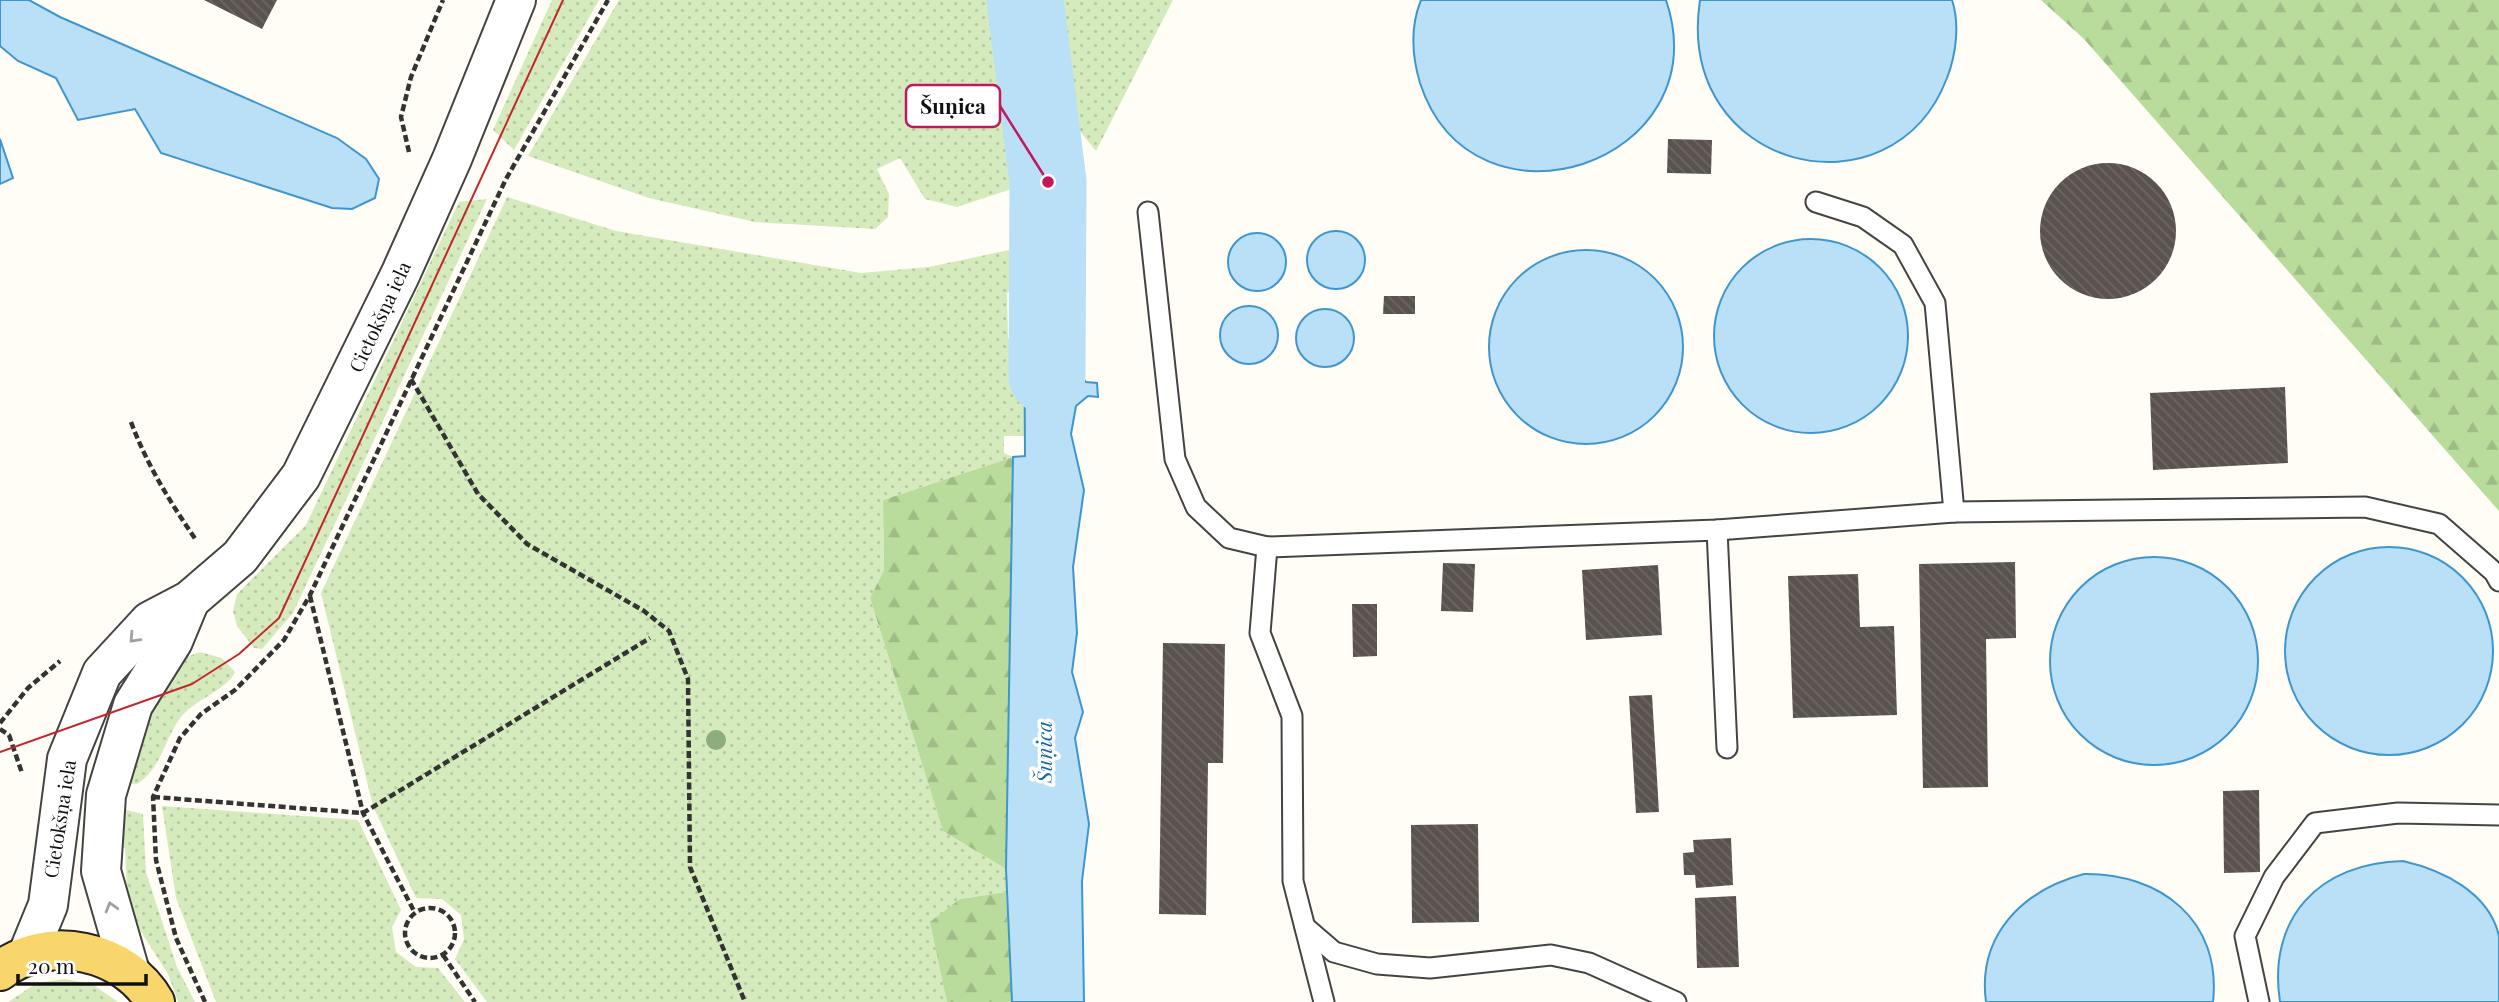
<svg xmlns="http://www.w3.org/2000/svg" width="2499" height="1002" font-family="'Playfair Display',serif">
  <defs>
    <pattern id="green-dots" width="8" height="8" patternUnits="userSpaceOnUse" patternTransform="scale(1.75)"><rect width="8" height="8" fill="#d5ebbd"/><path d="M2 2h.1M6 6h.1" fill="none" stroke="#b6c8a1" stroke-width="1.8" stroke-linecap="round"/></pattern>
    <pattern id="forest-firs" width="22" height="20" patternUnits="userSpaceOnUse" patternTransform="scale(1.75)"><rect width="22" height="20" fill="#b9dc9c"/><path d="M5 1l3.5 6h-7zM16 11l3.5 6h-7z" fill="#9ebc85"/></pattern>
    <pattern id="building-back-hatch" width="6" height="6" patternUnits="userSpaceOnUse" patternTransform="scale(1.75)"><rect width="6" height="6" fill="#5a524d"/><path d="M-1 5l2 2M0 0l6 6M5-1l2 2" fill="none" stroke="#6d6662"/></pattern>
  </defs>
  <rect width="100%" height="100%" fill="#fffdf5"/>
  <!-- green -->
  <g fill="url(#green-dots)">
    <path d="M552 0H599L514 150 493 130Z"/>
    <path d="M619 0H993L1023 185 957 207 925 199 900 158 877 169 889 194 888 217 875 229 755 222 649 198 528 156Z"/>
    <path d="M1058 0H1173L1096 151 1075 125Z"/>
    <path d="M507 197 616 231 861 273 929 267 1009 250 1012 257 1036 258 1037 272 1007 293 1008 338 1024 346 1025 436H1004V453L1013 457 883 500 884 570 870 598 943 831 1006 869V892L960 899 947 1002H487L455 959 464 939 461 915 442 899 416 898 373 806 321 593Z"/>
    <path d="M487 199 293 613 262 649 254 648 237 626 233 611 237 594 306 525 459 202Z"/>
    <path d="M200 652 222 658 235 672C228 689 194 700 181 717 164 739 162 768 137 784L126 783 147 715 178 660Z"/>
    <path d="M162 806 358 820 401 910 392 927 396 952 416 967 438 968 465 1002H216L176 898Z"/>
    <path d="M122 809 143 814 146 872 177 967 195 1002H178L168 974 140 930 127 893 125 848 118 846Z"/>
    <path d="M65 979 92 984 118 1002H8L37 983Z"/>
  </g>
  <!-- forest -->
  <g fill="url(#forest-firs)">
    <path d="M2041 0H2499V511L2084 39Z"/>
    <path d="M1013 457 1006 869 943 831 870 598 884 570 883 500Z"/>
    <path d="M1006 892 1012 1002H947L930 922 960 899Z"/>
  </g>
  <!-- water -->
  <g fill="#b9e0f7" stroke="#3f96cf" stroke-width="2">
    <path d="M0 0H29L60 17 337 138 366 159 379 179 375 198 352 209 332 208 161 153 135 109 78 120 56 78 18 61 0 46Z"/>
    <path d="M993 0H1058L1075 125 1057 161 1039 162 1013 124Z"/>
    <path d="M1421 0H1666C1721 164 1473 245 1420 83 1412 56 1410 27 1421 0Z"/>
    <path d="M1700 0H1952C1960 24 1956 55 1947 78 1892 222 1674 171 1700 0Z"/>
    <path d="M0 139 13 178 0 184Z"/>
    <circle cx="1336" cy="260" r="29"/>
    <circle cx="1257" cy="262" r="29"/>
    <circle cx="1811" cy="336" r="97"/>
    <circle cx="1586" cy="347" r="97"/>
    <path d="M1058 270 1069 282 1078 372 1086 382 1097 383 1098 397 1088 396 1076 406 1071 434 1084 490 1073 567 1077 633 1072 672 1083 712 1075 738 1089 824 1082 881 1084 1002H1012L1006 869 1013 457 1025 456 1024 281 1037 272Z"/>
    <circle cx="1249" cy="335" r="29"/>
    <circle cx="1325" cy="338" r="29"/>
    <circle cx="2389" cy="651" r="104"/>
    <circle cx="2154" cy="661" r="104"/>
    <path d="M2403 861C2442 870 2489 892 2499 936 2499 956 2499 981 2499 1002H2280C2267 917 2320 863 2403 861Z"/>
    <path d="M2084 874C2160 873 2222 920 2213 1002H1986C1977 935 2023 890 2084 874Z"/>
  </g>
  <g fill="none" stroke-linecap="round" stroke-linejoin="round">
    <!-- river -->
    <path stroke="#b9e0f7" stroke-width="77" d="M1025 0 1048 182 1047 376"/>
  </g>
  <!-- building -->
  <g fill="url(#building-back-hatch)">
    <path d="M204 0H277L262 29Z"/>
    <path d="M1668 139 1712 140 1711 174 1667 173Z"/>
    <circle cx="2108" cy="231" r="68"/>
    <path d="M1384 296H1415V314H1383Z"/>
    <path d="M2285 387 2288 463 2153 470 2150 393Z"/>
    <path d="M2015 562 2016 638 1986 639 1988 787 1923 788 1919 564Z"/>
    <path d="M1443 563 1475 564 1473 612 1441 611Z"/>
    <path d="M1658 565 1662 635 1586 640 1582 570Z"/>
    <path d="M1858 574 1860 627 1894 626 1897 715 1793 718 1788 576Z"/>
    <path d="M1352 604H1377V656L1353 657Z"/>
    <path d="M1163 643 1225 644 1223 763H1208L1206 915 1159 914Z"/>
    <path d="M1652 695 1659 812 1636 813 1629 696Z"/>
    <path d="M2259 790 2260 872 2224 873 2223 791Z"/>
    <path d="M1478 824 1479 922 1412 923 1411 825Z"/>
    <path d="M1731 838 1733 885 1696 888 1695 875H1684L1683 853 1694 852 1693 840Z"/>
    <path d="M1736 896 1739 967 1697 968 1695 898Z"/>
  </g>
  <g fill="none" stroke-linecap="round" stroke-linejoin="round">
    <!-- service casing -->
    <g stroke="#444" stroke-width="23">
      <g id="service">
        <path d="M1816 202 1863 217 1903 245 1935 303 1954 512"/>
        <path d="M1148 212 1175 459 1196 507 1229 538 1267 547 1260 633 1292 716 1293 881 1324 1002"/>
        <path d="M1717 530 1727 748"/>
        <path d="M1267 547 1717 530 1954 512 2365 507 2439 524 2494 572 2499 581"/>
        <path d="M1305 927 1334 952 1377 964 1430 968 1551 955 1589 963 1676 1002"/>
        <path d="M2259 1002 2245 936 2274 877 2315 823 2398 813 2499 815"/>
      </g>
    </g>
    <!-- tertiary casing -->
    <g stroke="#444" stroke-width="42">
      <g id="tertiary">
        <path d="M27 956 48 905 67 759 102 673 150 621 190 600 240 557 301 476 400 275 452 159 516 0"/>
        <path d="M130 972 101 871 106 795 133 705 173 641 190 600"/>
      </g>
    </g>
    <!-- primary casing -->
    <g stroke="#222" stroke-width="42">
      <path id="primary" d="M0 971C47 933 126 950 155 1002"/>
    </g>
    <!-- path -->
    <g stroke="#333" stroke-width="4.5" stroke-dasharray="7 3.5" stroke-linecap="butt">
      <path d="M409 152 401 117 411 77 443 0"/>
      <path d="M411 379 478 494 527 544 644 611 669 631 688 679 690 867 745 1002"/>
      <path d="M131 422C147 465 170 502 196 540"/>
      <path d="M310 596 363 813 415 913"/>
      <path d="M0 723 28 688 60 661"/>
      <path d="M0 729 9 735 22 773"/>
      <path d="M153 797 363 813 650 638"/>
      <circle cx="430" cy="933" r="25"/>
      <path d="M443 955 475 1002"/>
      <path d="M205 1002 176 938 156 860 153 797 180 738 201 714 235 690 284 640 310 595 506 179 608 0"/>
    </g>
    <!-- service -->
    <use href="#service" stroke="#fff" stroke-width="19"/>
    <!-- tertiary -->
    <use href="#tertiary" stroke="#fff" stroke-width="38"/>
    <!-- primary -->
    <use href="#primary" stroke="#f9d66b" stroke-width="38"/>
    <!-- tram -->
    <path stroke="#c4262e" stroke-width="2" d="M0 752 192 684 239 654 279 618 563 0"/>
  </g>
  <!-- trees -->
  <circle fill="#8dad7f" cx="716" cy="740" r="10"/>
  <!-- one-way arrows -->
  <defs><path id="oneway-chevron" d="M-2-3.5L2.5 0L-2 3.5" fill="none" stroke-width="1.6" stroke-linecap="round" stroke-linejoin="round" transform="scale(1.75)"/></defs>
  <g stroke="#a0a0a0">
    <use href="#oneway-chevron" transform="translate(134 638) rotate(133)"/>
    <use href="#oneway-chevron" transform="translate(111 907) rotate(-106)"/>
  </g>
  <g text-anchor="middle" stroke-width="7" stroke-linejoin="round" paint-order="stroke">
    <!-- street labels -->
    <g font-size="19" fill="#111" stroke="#fff">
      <text transform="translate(380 317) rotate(-65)" y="7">Cietokšņa iela</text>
      <text transform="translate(60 819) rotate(-81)" y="7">Cietokšņa iela</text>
    </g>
    <!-- water labels -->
    <g font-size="21" font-style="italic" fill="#1768a6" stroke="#fff">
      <text transform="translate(1045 752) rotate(-90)" y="7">Šuņica</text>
    </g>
  </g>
  <!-- callouts -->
  <path fill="none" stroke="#c2185b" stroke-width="2.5" d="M1048 182L1000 106"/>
  <circle fill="#c2185b" stroke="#fff" stroke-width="2.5" cx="1048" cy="182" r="7"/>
  <rect fill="#fff" stroke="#c2185b" stroke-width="2.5" x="906" y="85" width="94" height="42" rx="7"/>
  <g font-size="21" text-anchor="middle" font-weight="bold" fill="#111">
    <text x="953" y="114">Šuņica</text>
  </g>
  <!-- scale -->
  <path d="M18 974v10h128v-10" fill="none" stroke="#111111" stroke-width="3.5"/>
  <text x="28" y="974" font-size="21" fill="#111111" stroke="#ffffff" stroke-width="5" paint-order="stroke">20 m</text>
</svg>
